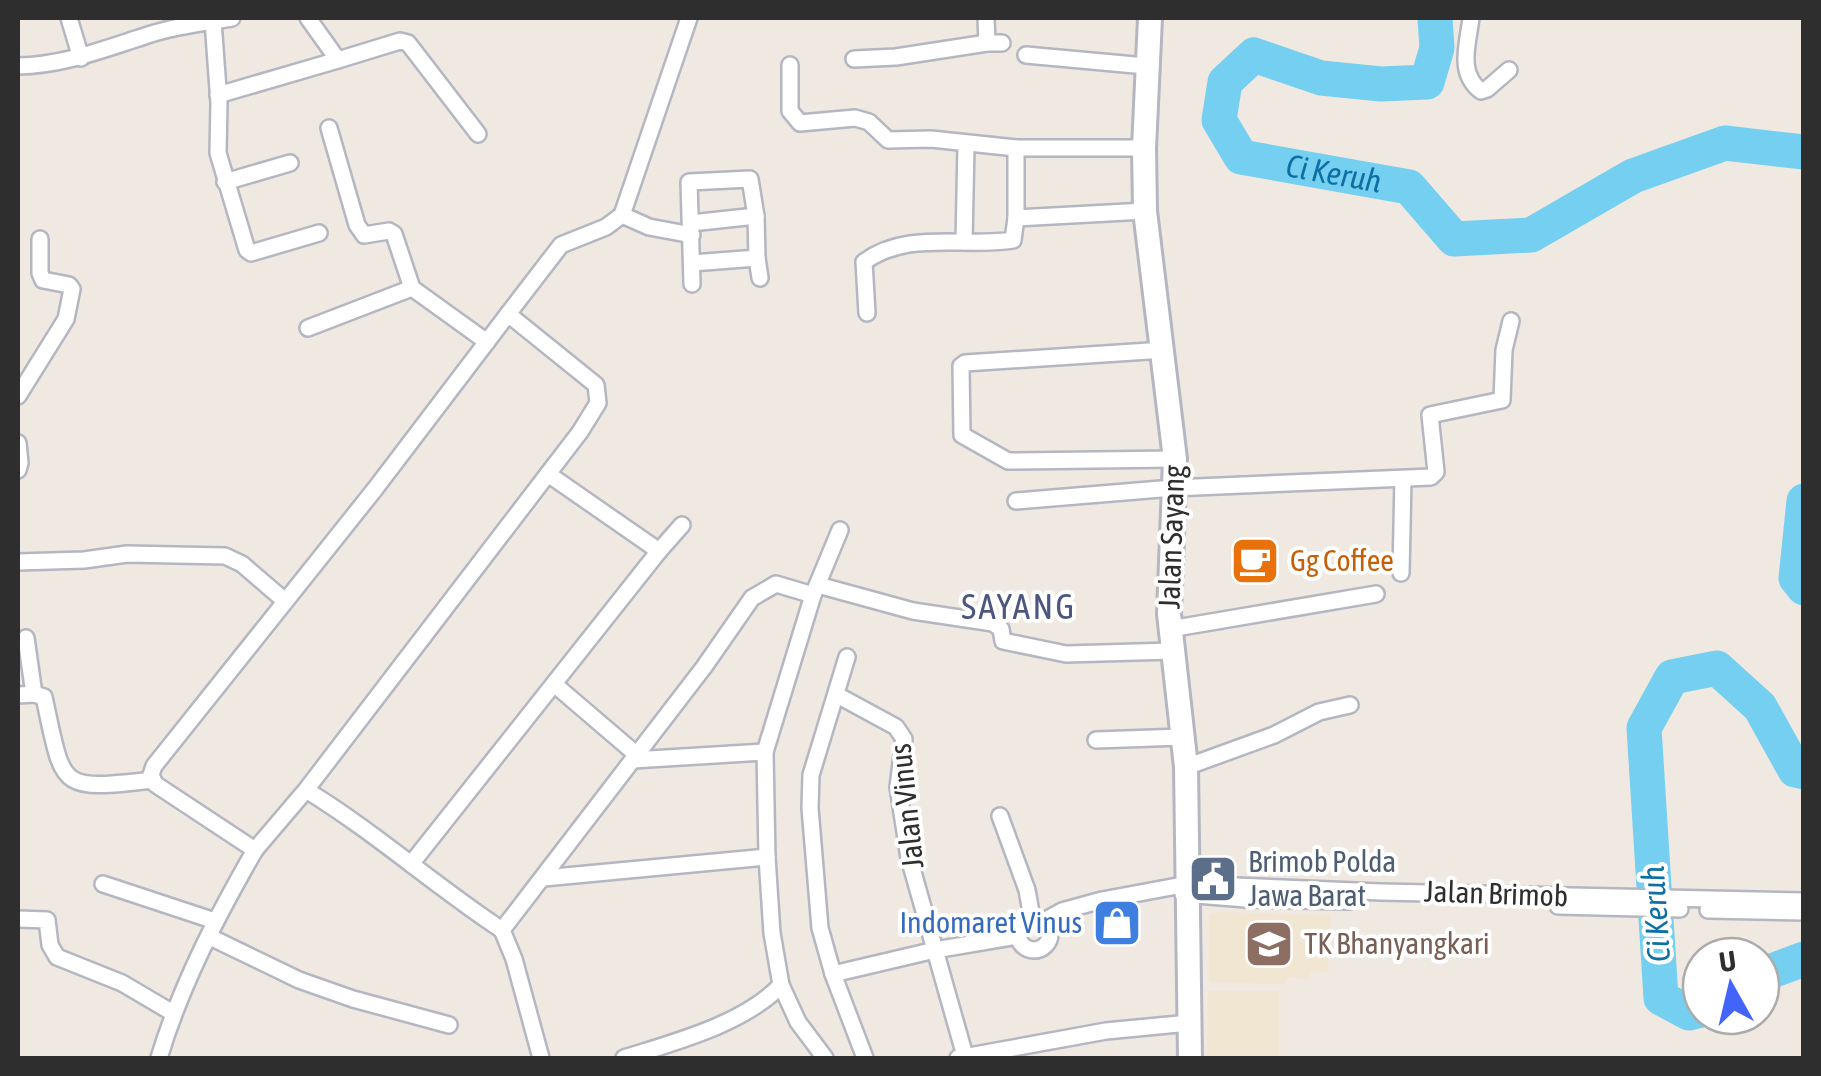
<svg xmlns="http://www.w3.org/2000/svg" width="1821" height="1076" font-family="'Asap Condensed',sans-serif">
  <rect width="100%" height="100%" fill="#efe9e1"/>
  <!-- education -->
  <g fill="#f0e6d1">
    <path d="M1223 912 1331 916 1327 972 1310 971 1309 979 1288 977 1284 984 1209 982V915Z"/>
    <path d="M1208 991H1279V1058H1207Z"/>
  </g>
  <g fill="none" stroke-linecap="round" stroke-linejoin="round">
    <!-- river -->
    <g stroke="#75cff0" stroke-width="35">
      <path id="s1" d="M1435 18 1437 48 1427 82 1381 84 1321 78 1254 55 1225 82 1219 120 1241 157 1409 187 1454 239 1531 235 1633 176 1725 143 1804 152"/>
      <path d="M1804 501 1796 578 1804 588"/>
      <path d="M1761 975 1804 959"/>
      <path d="M1701 1010 1689 1013 1661 998 1644 728 1672 677 1717 668 1760 707 1795 770 1804 772"/>
    </g>
    <!-- street casing -->
    <g stroke="#b4b7c1" stroke-width="20">
      <g id="street">
        <path d="M69 18 81 58"/>
        <path d="M308 18 338 60 400 41 408 43 478 134"/>
        <path d="M986 18 987 43H1002"/>
        <path d="M1471 18C1468 44 1457 73 1481 91L1487 89 1509 70"/>
        <path d="M213 21 219 103 218 153 247 250 251 253 319 233"/>
        <path d="M1026 55 1146 66"/>
        <path d="M854 59 896 57 987 43"/>
        <path d="M790 65V111L800 123 855 118 869 122 888 140 931 139 1016 148H1144"/>
        <path d="M18 66C62 65 98 51 139 38 169 27 201 23 232 18"/>
        <path d="M218 95 338 60"/>
        <path d="M329 128 357 225 364 235 389 231 394 234 412 288 487 342"/>
        <path d="M225 182 290 163"/>
        <path d="M622 215 649 227 692 235"/>
        <path d="M1016 218 1145 211"/>
        <path d="M691 223 756 216"/>
        <path d="M964 242 966 144"/>
        <path d="M757 258 760 278"/>
        <path d="M692 263 757 258 756 216 750 179 689 182 692 284"/>
        <path d="M867 313 864 262C907 230 964 248 1013 240L1016 218V148"/>
        <path d="M508 314 561 245 606 227 622 215 689 18"/>
        <path d="M308 328 412 288"/>
        <path d="M1164 350 965 363 961 366 962 435 1008 461 1175 459"/>
        <path d="M18 396 66 319 72 289 69 285 43 280 40 273V239"/>
        <path d="M18 443 20 463 18 470"/>
        <path d="M1016 501 1173 488 1431 477 1436 472 1430 415 1502 400 1504 350 1511 321"/>
        <path d="M659 551 682 525"/>
        <path d="M18 562 84 560 127 554 225 556 242 564 285 601"/>
        <path d="M1401 573 1403 479"/>
        <path d="M818 585 913 611 993 623 1001 629 1003 641 1066 654 1172 651"/>
        <path d="M1170 629 1376 594"/>
        <path d="M847 657 811 775 810 808 820 928 833 974 865 1058"/>
        <path d="M554 684 637 755"/>
        <path d="M34 694 44 697C64 789 57 791 153 780"/>
        <path d="M18 695 34 694 26 638"/>
        <path d="M837 695 896 727 904 739 898 787 909 858 965 1056"/>
        <path d="M1096 740 1182 737"/>
        <path d="M633 760 765 752"/>
        <path d="M1186 767 1274 735 1319 712 1350 705"/>
        <path d="M306 790 255 850 155 784 151 775 154 766 375 489 508 314 596 385 598 403 580 432 306 790C375 832 435 886 502 930"/>
        <path d="M1000 816 1027 890 1032 918"/>
        <path d="M411 864 659 551 548 474"/>
        <path d="M544 878 767 857"/>
        <path d="M103 884 215 921"/>
        <path d="M1183 894 1246 899 1350 901"/>
        <path d="M1558 906 1680 909"/>
        <path d="M1708 910 1804 912"/>
        <circle cx="1034" cy="934" r="16"/>
        <path d="M18 919 47 920 50 945 57 957 122 983 173 1013"/>
        <path d="M1044 921 1062 911 1102 900 1188 884 1381 892 1804 901"/>
        <path d="M210 937 299 980 353 999 449 1025"/>
        <path d="M833 974 935 950 1018 936"/>
        <path d="M159 1058C181 985 217 916 255 850"/>
        <path d="M541 1058 514 959 502 930 704 667 752 598 776 584 813 595"/>
        <path d="M624 1058C675 1042 744 1024 781 985"/>
        <path d="M825 1058 798 1022 781 985 772 933 767 857 765 752 813 595 840 530"/>
        <path d="M958 1058 1106 1031 1189 1023"/>
      </g>
    </g>
    <!-- secondary casing -->
    <g stroke="#b4b7c1" stroke-width="28">
      <path id="secondary" d="M1150 18 1144 148 1145 211 1175 459 1169 614 1186 767 1190 1058"/>
    </g>
    <!-- street -->
    <use href="#street" stroke="#fff" stroke-width="15"/>
    <!-- secondary -->
    <use href="#secondary" stroke="#fff" stroke-width="22"/>
  </g>
  <!-- icons -->
  <defs>
    <g id="cafe-square" transform="scale(2.5)"><rect x="-9" y="-9" width="18" height="18" rx="4" fill="#e8710a" stroke="#fff"/><path d="M-5.5-4.5H6V0H3Q3 3.5 0 3.5H-2.5Q-5.5 3.5-5.5 0ZM3-3.2v2h1.7v-2ZM-6 4.5H4V6H-6Z" fill="#fff"/></g>
    <g id="civic-square" transform="scale(2.5)"><rect x="-9" y="-9" width="18" height="18" rx="4" fill="#5c6f8a" stroke="#fff"/><path d="M-.6-6.5H3V-4.5H.6V-3L4-1V1h2V6H-6V1h2V-1L-.6-3ZM-1.2 2.5V6h2.4V2.5Z" fill="#fff"/></g>
    <g id="shop-square" transform="scale(2.5)"><rect x="-9" y="-9" width="18" height="18" rx="4" fill="#3f7fe0" stroke="#fff"/><path d="M-5-2.5h2.3a2.7 3.5 0 0 1 5.4 0H5L5.5 6h-11ZM-1.5-2.5h3a1.5 2.3 0 0 0-3 0Z" fill="#fff"/></g>
    <g id="school-square" transform="scale(2.5)"><rect x="-9" y="-9" width="18" height="18" rx="4" fill="#8d6e63" stroke="#fff"/><path d="M0-5L7-2L0 1L-7-2ZM-4 1L0 2.5L4 1V4Q0 6-4 4Z" fill="#fff"/></g>
  </defs>
  <g fill-rule="evenodd">
    <use href="#cafe-square" x="1255" y="561"/>
    <use href="#civic-square" x="1213" y="879"/>
    <use href="#shop-square" x="1117" y="923"/>
    <use href="#school-square" x="1269" y="944"/>
  </g>
  <g text-anchor="middle" stroke-width="8" stroke-linejoin="round" paint-order="stroke">
    <!-- street labels -->
    <g font-size="30" fill="#2e2e2e" stroke="#fff">
      <text transform="translate(1172 537) rotate(-88)" y="10">Jalan Sayang</text>
      <text transform="translate(907 806) rotate(-96)" y="10">Jalan Vinus</text>
      <text transform="translate(1496 894) rotate(2)" y="10">Jalan Brimob</text>
    </g>
    <!-- food labels -->
    <g font-size="30" fill="#c56008" stroke="#fff" text-anchor="start">
      <text x="1290" y="571">Gg Coffee</text>
    </g>
    <!-- service labels -->
    <g font-size="30" fill="#4e5e75" stroke="#fff" text-anchor="start">
      <text x="1248" y="872">Brimob Polda<tspan x="1248" dy="34">Jawa Barat</tspan></text>
    </g>
    <!-- shop labels -->
    <g font-size="30" fill="#366cbe" stroke="#fff" text-anchor="end">
      <text x="1082" y="933">Indomaret Vinus</text>
    </g>
    <!-- education labels -->
    <g font-size="30" fill="#785e54" stroke="#fff" text-anchor="start">
      <text x="1304" y="954">TK Bhanyangkari</text>
    </g>
    <!-- water labels -->
    <g font-size="32" font-style="italic" fill="#0d6fa3" stroke="#fff">
      <text dy="11" stroke="none"><textPath href="#s1" startOffset="458">Ci Keruh</textPath></text>
      <text transform="translate(1656 914) rotate(-94)" y="11">Ci Keruh</text>
    </g>
    <!-- quarter labels -->
    <g font-size="35" letter-spacing="2.5" fill="#4d5680" stroke="#fff">
      <text x="1019" y="619">SAYANG</text>
    </g>
  </g>
  <!-- border -->
  <rect width="1821" height="1076" fill="none" stroke="#2e2e2e" stroke-width="40"/>
  <!-- north arrow -->
  <g transform="translate(1731 986) rotate(352)"><circle r="48" fill="#ffffff" stroke="#ababab" stroke-width="2.5"/>
  <path d="M0-8L18 38L0 25L-18 38Z" fill="#4264fb"/>
  <text y="-15" font-size="28" font-weight="bold" text-anchor="middle" fill="#2e2e2e">U</text>
  </g>
</svg>
